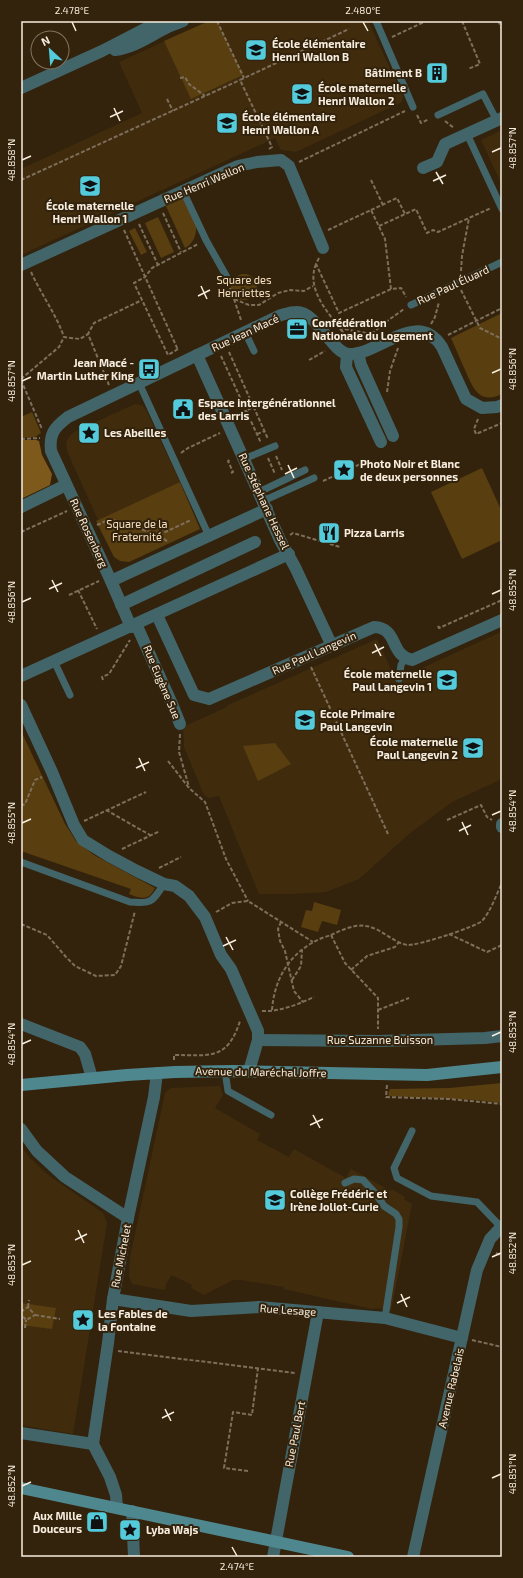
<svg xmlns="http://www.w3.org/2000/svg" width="523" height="1578" font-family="'Exo 2',sans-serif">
  <rect width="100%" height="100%" fill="#33230c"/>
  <!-- built -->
  <g fill="#402c0d">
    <path d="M209 21H368L403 96 402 102 296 152 281 150 275 138 21 255V169L142 113 119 62Z"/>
    <path d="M502 130V185L481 140Z"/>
    <path d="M135 404 142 405 146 410 180 482 98 520 67 451 66 443 69 437 74 432Z"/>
    <path d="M501 632 502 635V779L452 802 409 834 359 879 326 892 292 894H259L219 796 209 798 204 795 184 747 183 727 227 707 226 706 377 639 396 680Z"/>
    <path d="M220 1086 223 1095 215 1108 260 1134 257 1140 289 1157 294 1149 346 1178 351 1169 391 1191 392 1189 405 1197 404 1199 412 1204 391 1311 377 1308 372 1309 284 1289V1287L241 1280H233L204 1295 191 1288 192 1285 174 1276H171L166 1284 165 1290 132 1284 129 1276 130 1257 165 1093 171 1088Z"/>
    <path d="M21 1146 29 1157 48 1175 103 1213 107 1223 73 1434 21 1425Z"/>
  </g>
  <!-- green -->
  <g fill="#593e10">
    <path d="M209 21H217L243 75 191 99 164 41Z"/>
    <path d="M184 198 196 224C197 234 194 243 185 248L166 206Z"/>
    <path d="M158 217 174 252 161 258 145 223Z"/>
    <path d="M135 228 147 252 141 255 129 231Z"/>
    <circle cx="244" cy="287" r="13"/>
    <path d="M502 313V394C479 405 473 388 465 370 460 359 456 349 451 338Z"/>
    <path d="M32 412 41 433 35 437 21 438V417Z"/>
    <path d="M482 468 502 512V540L462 559 431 492Z"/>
    <path d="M180 482 200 529 129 562 120 561 114 557 96 521Z"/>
    <path d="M21 731 65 824 76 841 94 855 155 888C149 901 141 899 129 894L131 889 21 851Z"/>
    <path d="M275 743 291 764 258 781 243 746Z"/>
    <path d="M314 902 341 910 337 925 322 921 318 932 301 927 306 910 312 911Z"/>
    <path d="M502 1083V1103L475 1100 389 1096 388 1094 390 1089 450 1088Z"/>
    <path d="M21 1303 56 1308 52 1329 21 1325Z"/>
  </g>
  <!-- forest -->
  <path fill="#7d591c" d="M21 440H36L39 441 42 455 52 474 50 485 21 499Z"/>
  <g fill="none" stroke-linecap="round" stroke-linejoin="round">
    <!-- path -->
    <g stroke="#7d6f5b" stroke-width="2" stroke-dasharray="4 2" stroke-linecap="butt">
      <path d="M217 21 244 78"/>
      <path d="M462 21 480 64 468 69"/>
      <path d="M498 21 502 28"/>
      <path d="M392 37 426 21"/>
      <path d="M180 78 185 77 189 84 205 96"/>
      <path d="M167 99 173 111"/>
      <path d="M417 115 421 123 429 119"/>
      <path d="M445 121 454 128"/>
      <path d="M269 149 272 147 240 80 349 29"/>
      <path d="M299 162 405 111"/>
      <path d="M21 180 240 80"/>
      <path d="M371 180 383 205"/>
      <path d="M371 210 397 198 405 214"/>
      <path d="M163 213 181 252"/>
      <path d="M139 224 158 265"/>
      <path d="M379 226 416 209 427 233 433 230 438 232 491 208"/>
      <path d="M124 230 178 350"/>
      <path d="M328 230 371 210 385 239 391 289"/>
      <path d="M319 258 316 264 339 313 391 289 401 288 406 297"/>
      <path d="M316 264C306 289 327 311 341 330L344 329 366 333V336L350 341"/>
      <path d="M461 271 462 256 469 218"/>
      <path d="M31 272C41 294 56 314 64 337"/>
      <path d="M230 288 234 299 249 305H259L278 293 290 290 304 291 313 286"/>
      <path d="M461 290 480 328 502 339"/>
      <path d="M234 299 241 320"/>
      <path d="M431 324 435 317 439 302"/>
      <path d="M341 330 351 341"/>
      <path d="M448 335 502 308"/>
      <path d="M366 336 373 333 383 324 404 309"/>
      <path d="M178 349 168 355 134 283 145 277 152 268 198 244"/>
      <path d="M229 352 268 439"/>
      <path d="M221 356 261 443"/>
      <path d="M309 360 325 351"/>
      <path d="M21 379 59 347 64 337 80 339 88 334"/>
      <path d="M21 380 42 429"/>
      <path d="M109 385 88 334 94 323 142 300"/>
      <path d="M387 392 390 371 398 348"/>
      <path d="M237 415 254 407"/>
      <path d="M478 419 474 429 476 434 502 423"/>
      <path d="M257 434 265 431"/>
      <path d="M21 439 40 438"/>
      <path d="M181 453 188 448 220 433"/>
      <path d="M276 456 282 470"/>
      <path d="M268 458 275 474"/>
      <path d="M231 473 233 472 228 461 231 459"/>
      <path d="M323 481 365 462"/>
      <path d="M97 525 110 519 159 535 168 542"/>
      <path d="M21 532 67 511"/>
      <path d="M159 535 191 520"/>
      <path d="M290 535 293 533 340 547"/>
      <path d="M78 590 97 629"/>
      <path d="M69 595 99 581"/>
      <path d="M438 626 439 628 502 600"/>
      <path d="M311 667 388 834"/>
      <path d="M103 680 102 677 109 674 130 640"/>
      <path d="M180 734 179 752 189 787"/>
      <path d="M168 761 189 788 205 802 226 859 248 901"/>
      <path d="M21 806 25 804 35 780 42 777"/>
      <path d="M106 810 150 835"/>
      <path d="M447 820 481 805 487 817 492 820"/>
      <path d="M84 821 146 792"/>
      <path d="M122 849 160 831"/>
      <path d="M159 868 181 857"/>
      <path d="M216 912 232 903 248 901 313 942"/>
      <path d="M281 922 278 929 280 941 285 951 294 991 303 1002"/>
      <path d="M21 924 47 935 66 957 75 966 96 976 115 975 121 966 135 911"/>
      <path d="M449 934 487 952 502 945"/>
      <path d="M331 935 345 963 378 998V1029"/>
      <path d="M351 970 367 956 395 947 399 942"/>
      <path d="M292 980 301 966 302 950"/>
      <path d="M272 1010C274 982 287 957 312 943 318 939 325 937 331 935 342 930 354 924 366 926 381 928 392 942 407 945 417 946 475 927 482 921 491 911 496 895 502 883"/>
      <path d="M378 1010 409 998"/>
      <path d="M262 1011C279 1012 299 1004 314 997"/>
      <path d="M174 1060V1055C210 1055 227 1061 240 1021"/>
      <path d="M387 1085 386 1097 449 1099 502 1104"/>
      <path d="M496 1253 502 1256"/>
      <path d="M28 1307 29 1300"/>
      <path d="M21 1312 28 1307 35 1315 26 1320 21 1314"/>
      <path d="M35 1315 60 1319"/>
      <path d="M25 1328 26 1320"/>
      <path d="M472 1340 502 1347"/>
      <path d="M118 1351 295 1373"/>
      <path d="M248 1471 224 1468 233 1412 252 1415 258 1368"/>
    </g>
    <!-- lane -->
    <g stroke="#42656a" stroke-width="7">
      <path d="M376 21 413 107"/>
      <path d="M438 115 483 94 497 121"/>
      <path d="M467 134 502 209"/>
      <path d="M183 191 206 240 228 279"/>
      <path d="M411 305 502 262"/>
      <path d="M245 332 254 351"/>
      <path d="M139 383 209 536"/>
      <path d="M244 459 275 446"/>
      <path d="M259 492 305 470"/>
      <path d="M263 501 314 478"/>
      <path d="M54 661 70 695"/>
      <path d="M399 679 401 665 405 658"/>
      <path d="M21 862 130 902C152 904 152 902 164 884"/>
      <path d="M225 1071 228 1091 271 1115"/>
      <path d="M412 1131 394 1168 397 1178 431 1196 477 1202 501 1227"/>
      <path d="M345 1183 354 1179 363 1180 376 1194 384 1206 396 1214 399 1219V1227L385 1318"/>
    </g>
    <!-- street -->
    <g stroke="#42656a" stroke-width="12">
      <path d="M115 50C132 48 147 38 162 30 168 26 176 24 183 21"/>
      <path d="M21 88 102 51 160 21"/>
      <path d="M423 168 437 162 445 144 502 118"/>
      <path d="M21 265 238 166 257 162 281 160 289 166 323 248"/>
      <path d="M358 353 361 365 393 436"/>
      <path d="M347 354 346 367 381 442"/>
      <path d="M197 355 280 540 295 567 332 646"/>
      <path d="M21 507 66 485"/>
      <path d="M111 581 267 509"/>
      <path d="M121 605 255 542"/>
      <path d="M157 615 194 695 209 699 374 627C399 628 389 655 412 660L502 620"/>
      <path d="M136 624 172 704 180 724"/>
      <path d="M131 627 111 581 51 451C49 433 55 427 68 417L281 315C285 314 291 312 296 312 317 311 332 354 349 354 382 354 417 308 442 347L466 399 482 408 497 407 502 405"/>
      <path d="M21 676 289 554"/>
      <path d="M21 705 52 772 74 825 83 840 109 856 137 871 164 884 175 886 189 896 205 917 221 955 231 969 258 1031V1040L249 1071"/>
      <path d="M502 824V827"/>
      <path d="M21 1024 80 1047 85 1054 92 1078"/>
      <path d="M258 1040 379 1041 485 1038 502 1036"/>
      <path d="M21 1129 37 1151 65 1177 128 1218"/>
      <path d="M113 1299 191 1311 259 1307 385 1318 462 1338"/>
      <path d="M21 1433 93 1444"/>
      <path d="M117 1508 116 1495 110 1477 93 1444 108 1343 113 1299 128 1218 154 1097 157 1073"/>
      <path d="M132 1511 134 1557"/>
      <path d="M273 1557 318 1312"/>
      <path d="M413 1557 477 1270 490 1239 502 1226"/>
    </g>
    <!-- secondary -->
    <g stroke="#4f878f" stroke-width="12">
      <path d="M21 1085 127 1075 175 1072 233 1071 427 1075 502 1067"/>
      <path d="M21 1488 348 1557"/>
    </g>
  </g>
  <!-- ticks -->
  <path fill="none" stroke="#f8eedf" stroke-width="1.5" d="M72 22 76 31M363 22 368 31M114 108 120 121M110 117 123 111M492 152 501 148M22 160 31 156M436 172 443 184M433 181 446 175M201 286 207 299M198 296 210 290M492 373 501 369M22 381 31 377M288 465 294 478M285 474 297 468M52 580 58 592M49 589 62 583M492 594 501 590M22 602 31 598M375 644 381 656M372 653 384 647M139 758 145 771M136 768 149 762M492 815 501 811M462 822 468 835M22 823 31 819M459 831 471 825M226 937 233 950M223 946 236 940M492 1036 501 1032M22 1044 31 1040M313 1115 320 1128M310 1125 323 1119M78 1230 84 1243M75 1240 87 1234M492 1257 501 1253M22 1265 31 1261M401 1294 407 1307M397 1303 410 1297M165 1409 171 1421M162 1418 174 1412M492 1478 501 1474M22 1486 31 1482M232 1547 237 1556"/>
  <!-- icons -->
  <defs>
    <g id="school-square" transform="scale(1.15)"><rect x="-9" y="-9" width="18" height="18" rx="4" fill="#53cbda" stroke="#33230c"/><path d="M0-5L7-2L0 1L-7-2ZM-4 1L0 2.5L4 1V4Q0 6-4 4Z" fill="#111"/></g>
    <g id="building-square" transform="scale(1.15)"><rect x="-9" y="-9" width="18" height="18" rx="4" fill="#53cbda" stroke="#33230c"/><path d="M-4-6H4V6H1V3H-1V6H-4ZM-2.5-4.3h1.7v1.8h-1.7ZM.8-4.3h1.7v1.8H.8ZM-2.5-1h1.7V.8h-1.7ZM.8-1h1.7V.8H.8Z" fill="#111"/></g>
    <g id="office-square" transform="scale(1.15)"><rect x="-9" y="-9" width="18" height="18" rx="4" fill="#53cbda" stroke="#33230c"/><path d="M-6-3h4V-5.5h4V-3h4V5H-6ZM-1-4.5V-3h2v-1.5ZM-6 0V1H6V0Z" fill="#111"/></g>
    <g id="bus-square" transform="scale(1.15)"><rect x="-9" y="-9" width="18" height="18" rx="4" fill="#53cbda" stroke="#33230c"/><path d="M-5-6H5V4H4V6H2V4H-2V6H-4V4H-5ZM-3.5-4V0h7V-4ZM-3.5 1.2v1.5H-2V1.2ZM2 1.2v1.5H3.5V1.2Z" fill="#111"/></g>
    <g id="civic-square" transform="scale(1.15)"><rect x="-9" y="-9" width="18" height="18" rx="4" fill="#53cbda" stroke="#33230c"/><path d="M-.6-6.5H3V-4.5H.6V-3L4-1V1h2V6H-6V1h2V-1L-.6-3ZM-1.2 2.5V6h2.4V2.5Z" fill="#111"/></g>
    <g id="sight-square" transform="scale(1.15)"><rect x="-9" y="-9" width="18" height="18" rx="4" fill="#53cbda" stroke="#33230c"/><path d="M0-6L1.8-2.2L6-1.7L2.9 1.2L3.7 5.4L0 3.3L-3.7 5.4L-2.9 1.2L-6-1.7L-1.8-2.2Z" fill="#111"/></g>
    <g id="restaurant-square" transform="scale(1.15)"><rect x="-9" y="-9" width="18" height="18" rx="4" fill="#53cbda" stroke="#33230c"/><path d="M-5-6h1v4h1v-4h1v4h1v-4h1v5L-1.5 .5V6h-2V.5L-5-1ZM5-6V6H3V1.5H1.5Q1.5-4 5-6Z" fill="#111"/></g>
    <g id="shop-square" transform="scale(1.15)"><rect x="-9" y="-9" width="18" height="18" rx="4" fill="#53cbda" stroke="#33230c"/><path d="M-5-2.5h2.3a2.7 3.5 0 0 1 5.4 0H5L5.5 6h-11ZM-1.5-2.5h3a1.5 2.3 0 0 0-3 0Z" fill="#111"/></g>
  </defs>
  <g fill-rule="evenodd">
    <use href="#school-square" x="256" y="50"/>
    <use href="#building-square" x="437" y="73"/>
    <use href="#school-square" x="302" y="94"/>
    <use href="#school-square" x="227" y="123"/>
    <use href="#school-square" x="90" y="186"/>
    <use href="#office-square" x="297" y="329"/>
    <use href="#bus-square" x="149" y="369"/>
    <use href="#civic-square" x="183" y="409"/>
    <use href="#sight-square" x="89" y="433"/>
    <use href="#sight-square" x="344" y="470"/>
    <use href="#restaurant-square" x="329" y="533"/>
    <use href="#school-square" x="447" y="680"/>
    <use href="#school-square" x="305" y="720"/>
    <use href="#school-square" x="473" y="748"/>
    <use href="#school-square" x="275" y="1200"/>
    <use href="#sight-square" x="83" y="1320"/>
    <use href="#shop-square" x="97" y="1522"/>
    <use href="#sight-square" x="130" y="1530"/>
  </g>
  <g text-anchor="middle" stroke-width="4" stroke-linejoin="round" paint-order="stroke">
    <!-- poi labels -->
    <g font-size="11" font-weight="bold" fill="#f8eedf" stroke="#33230c" text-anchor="start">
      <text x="272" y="48">École élémentaire<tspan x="272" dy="13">Henri Wallon B</tspan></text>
      <text x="422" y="77" text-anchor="end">Bâtiment B</text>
      <text x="318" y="92">École maternelle<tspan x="318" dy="13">Henri Wallon 2</tspan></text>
      <text x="242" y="121">École élémentaire<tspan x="242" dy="13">Henri Wallon A</tspan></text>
      <text x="90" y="210" text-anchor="middle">École maternelle<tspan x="90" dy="13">Henri Wallon 1</tspan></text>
      <text x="312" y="327">Confédération<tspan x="312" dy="13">Nationale du Logement</tspan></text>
      <text x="134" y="367" text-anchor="end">Jean Macé -<tspan x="134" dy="13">Martin Luther King</tspan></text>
      <text x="198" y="407">Espace intergénérationnel<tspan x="198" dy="13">des Larris</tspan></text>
      <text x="104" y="437">Les Abeilles</text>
      <text x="360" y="468">Photo Noir et Blanc<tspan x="360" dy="13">de deux personnes</tspan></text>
      <text x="344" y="537">Pizza Larris</text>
      <text x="432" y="678" text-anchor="end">École maternelle<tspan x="432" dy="13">Paul Langevin 1</tspan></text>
      <text x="320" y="718">Ecole Primaire<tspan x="320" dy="13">Paul Langevin</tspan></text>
      <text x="458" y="746" text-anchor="end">École maternelle<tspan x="458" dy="13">Paul Langevin 2</tspan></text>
      <text x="290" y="1198">Collège Frédéric et<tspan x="290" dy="13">Irène Joliot-Curie</tspan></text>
      <text x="98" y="1318">Les Fables de<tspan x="98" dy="13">la Fontaine</tspan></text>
      <text x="82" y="1520" text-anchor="end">Aux Mille<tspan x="82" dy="13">Douceurs</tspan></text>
      <text x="146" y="1534">Lyba Wajs</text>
    </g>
    <!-- street labels -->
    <g font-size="11" fill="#f8eedf" stroke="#33230c">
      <text transform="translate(204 183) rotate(-23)" y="4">Rue Henri Wallon</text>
      <text transform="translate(453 285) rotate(-25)" y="4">Rue Paul Éluard</text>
      <text transform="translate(245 333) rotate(-25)" y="4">Rue Jean Macé</text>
      <text transform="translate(264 501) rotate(65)" y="4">Rue Stéphane Hessel</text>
      <text transform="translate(89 533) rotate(65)" y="4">Rue Rosenberg</text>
      <text transform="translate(314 653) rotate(-24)" y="4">Rue Paul Langevin</text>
      <text transform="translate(162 682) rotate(67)" y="4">Rue Eugène Sue</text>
      <text x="380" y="1044">Rue Suzanne Buisson</text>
      <text transform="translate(261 1072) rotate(1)" y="4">Avenue du Maréchal Joffre</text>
      <text transform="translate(121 1256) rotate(-79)" y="4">Rue Michelet</text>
      <text transform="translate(288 1310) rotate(4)" y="4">Rue Lesage</text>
      <text transform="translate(451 1388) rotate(-77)" y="4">Avenue Rabelais</text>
      <text transform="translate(295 1434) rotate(-79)" y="4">Rue Paul Bert</text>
    </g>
    <!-- park labels -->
    <g font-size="11" fill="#f7e1c2" stroke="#33230c">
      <text x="244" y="284">Square des<tspan x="244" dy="13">Henriettes</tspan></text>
      <text x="137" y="528">Square de la<tspan x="137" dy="13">Fraternité</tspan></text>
    </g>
  </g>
  <!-- border -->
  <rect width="523" height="1578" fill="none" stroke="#33230c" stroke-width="44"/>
  <!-- north arrow -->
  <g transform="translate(50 50) rotate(334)"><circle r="19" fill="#33230c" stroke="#827460"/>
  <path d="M0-3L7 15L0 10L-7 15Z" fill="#53cbda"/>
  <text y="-6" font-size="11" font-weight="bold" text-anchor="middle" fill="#f8eedf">N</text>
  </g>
  <rect x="22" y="22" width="479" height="1534" fill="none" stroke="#f8eedf" stroke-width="1.5"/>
  <g font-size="10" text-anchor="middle" fill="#f8eedf">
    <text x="72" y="14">2.478°E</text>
    <text x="363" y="14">2.480°E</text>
    <text transform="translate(512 148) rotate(-90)" y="4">48.857°N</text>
    <text transform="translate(11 160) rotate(-90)" y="4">48.858°N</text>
    <text transform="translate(512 369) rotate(-90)" y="4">48.856°N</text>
    <text transform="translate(11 381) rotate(-90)" y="4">48.857°N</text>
    <text transform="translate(512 590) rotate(-90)" y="4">48.855°N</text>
    <text transform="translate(11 602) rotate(-90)" y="4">48.856°N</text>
    <text transform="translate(512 811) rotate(-90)" y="4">48.854°N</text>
    <text transform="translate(11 823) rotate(-90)" y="4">48.855°N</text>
    <text transform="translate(512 1032) rotate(-90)" y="4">48.853°N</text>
    <text transform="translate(11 1044) rotate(-90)" y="4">48.854°N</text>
    <text transform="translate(512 1253) rotate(-90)" y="4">48.852°N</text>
    <text transform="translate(11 1265) rotate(-90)" y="4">48.853°N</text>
    <text transform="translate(512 1474) rotate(-90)" y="4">48.851°N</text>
    <text transform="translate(11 1486) rotate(-90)" y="4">48.852°N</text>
    <text x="237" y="1570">2.474°E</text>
  </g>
</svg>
